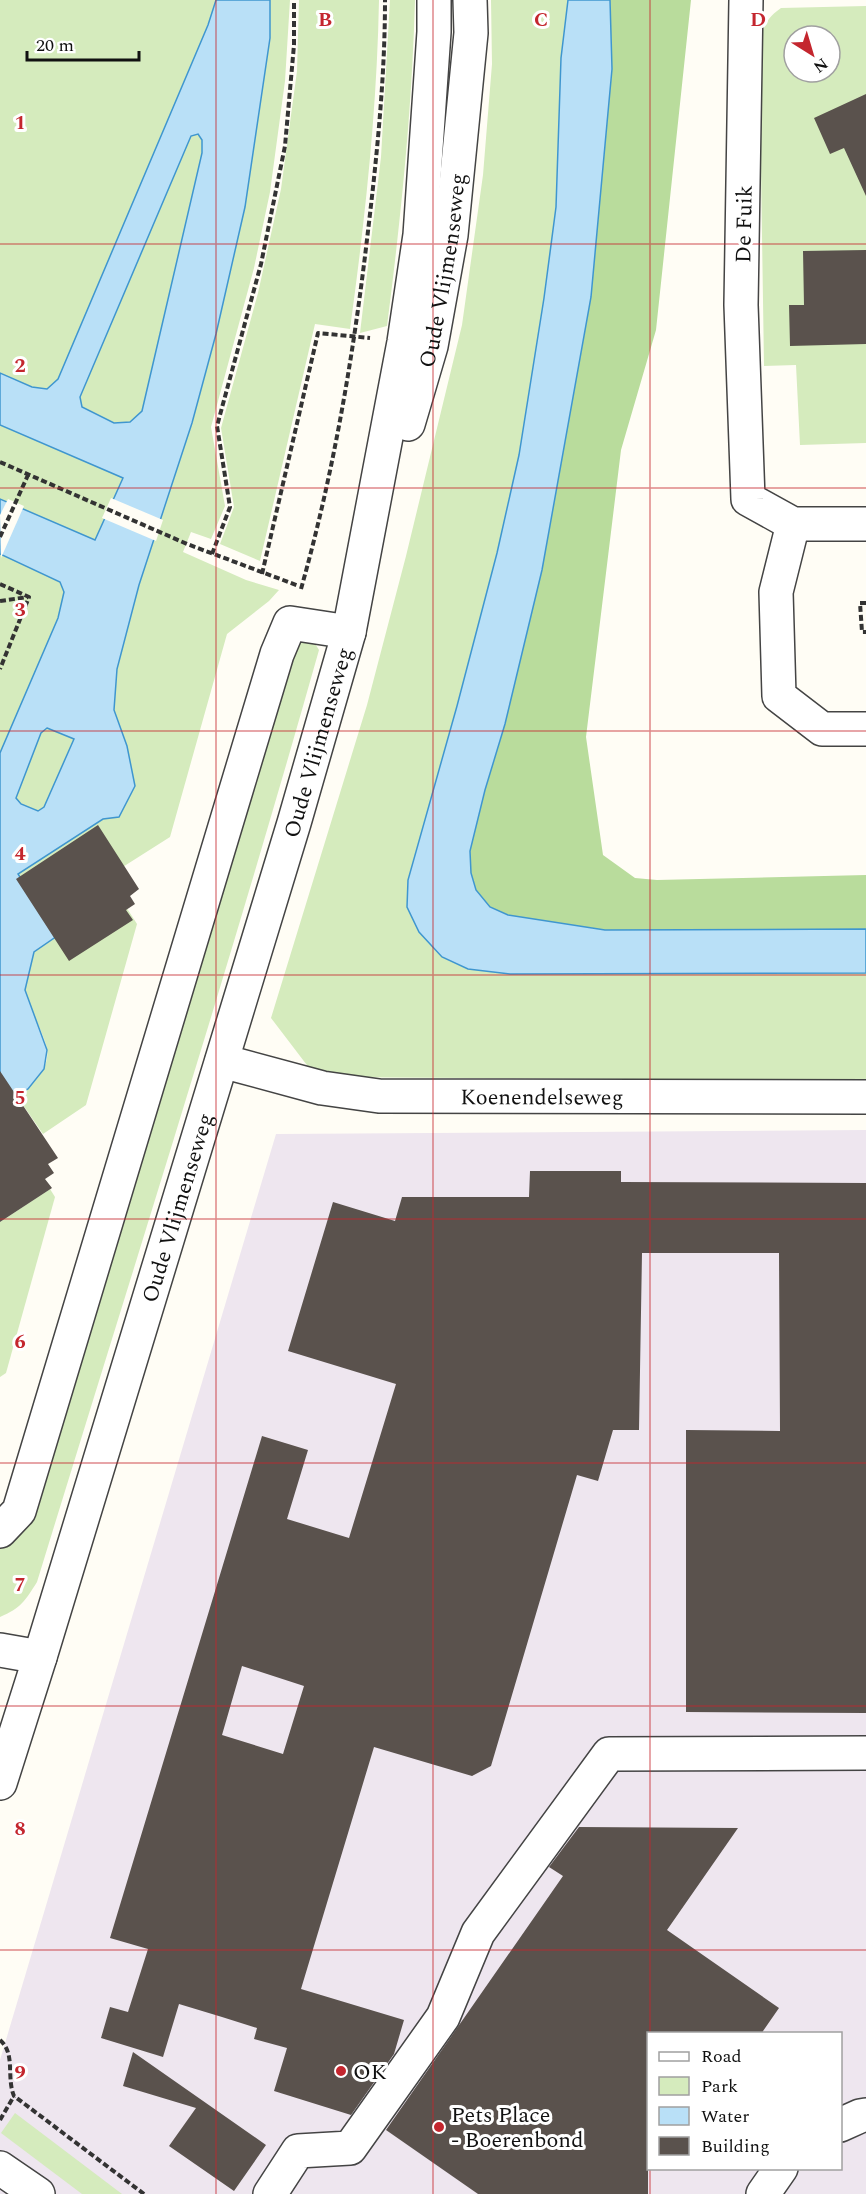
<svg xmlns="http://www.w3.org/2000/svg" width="866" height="2194" font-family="Spectral,serif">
  <rect width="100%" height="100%" fill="#fffdf5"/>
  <!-- industrial -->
  <path fill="#eee6ef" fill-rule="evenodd" d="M866 1130V2194H0V2060L276 1134ZM648 2034H840V2168H648Z"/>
  <!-- green -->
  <g fill="#d5ebbd" fill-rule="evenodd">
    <path d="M0 0H255L139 585 192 423 216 334 245 207 270 38V0H290L285 81 270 192 254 268 211 427 225 506 211 539 191 532 183 552 246 580 279 590 269 601 227 634 170 837 107 877 137 924 86 1105 43 1134 16 1095C32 1087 50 1069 47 1049 45 1038 34 1016 29 1003L0 1061 34 952 57 936 18 874 103 819 119 817 135 786 130 763 0 843Z"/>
    <path d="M299 0H379C377 110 365 220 350 329L315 324 260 561 220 544 234 507 221 428 258 293 281 189 297 71Z"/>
    <path d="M390 0H415C412 110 401 217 387 326L360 333 381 157Z"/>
    <path d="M491 0H568L561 58 556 207 544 298 519 455 497 553 457 706 408 880 407 907 419 932 442 957 468 969 510 974 866 973V1082L784 1084 631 1079 316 1077 271 1018 367 705 406 556 462 325 483 175 492 64Z"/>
    <path d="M866 6V443L800 445 796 365 764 366 759 40C764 25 768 17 781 8ZM794 36H830V72H794Z"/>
    <path d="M305 638 314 642 319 650C231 962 132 1272 37 1582 25 1601 21 1608 0 1617V1542L293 646Z"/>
    <path d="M50 1189 55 1197 6 1373 0 1377V1222Z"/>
    <path d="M15 2113 122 2194H82L1 2133Z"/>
  </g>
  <!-- forest -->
  <path fill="#b9dc9c" d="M610 0H691L656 330 621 450 586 737 603 855 635 878 657 880 866 875V929L605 930 508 915 490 907 476 890 471 873 470 851 485 790 505 724 542 570 591 297 612 69Z"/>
  <!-- water -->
  <g fill="#b9e0f7" stroke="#3f96cf" stroke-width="1.5" fill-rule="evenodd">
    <path d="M216 0H270V38L245 207 216 334 192 423 139 585 117 669 114 710 127 746 135 786 119 817 103 819 18 874 57 936 34 952 25 990 47 1050 44 1069 28 1089 0 1105V753L58 618 64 592 60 582 0 554V499L95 540 123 478 0 425V373L32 387 47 389 58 379 208 25ZM198 134 202 140V153L142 411 130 422 114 423 82 407 80 397 191 136ZM47 728 74 739 44 807 38 811 21 804 16 798 41 733Z"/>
    <path d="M568 0H610L612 69 591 297 542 570 505 724 485 790 470 851 471 873 476 890 490 907 508 915 605 930 866 929V973L510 974 468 969 442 957 419 932 407 907 408 880 457 706 497 553 519 455 544 298 556 207 561 58Z"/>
  </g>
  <!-- pier -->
  <g fill="#fffdf5">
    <path d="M111 498 163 520 156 541 102 518Z"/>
    <path d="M8 499 24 506 1 558 0 515Z"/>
  </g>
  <!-- building -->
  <g fill="#5a524d" fill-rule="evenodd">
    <path d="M866 94V196L844 148 830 154 814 118Z"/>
    <path d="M866 250V344L790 346 789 305H804L803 251Z"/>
    <path d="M98 825 139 889 130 896 135 904 126 910 133 920 69 961 16 879Z"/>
    <path d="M0 1071 58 1158 48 1164 54 1173 45 1179 52 1188 0 1222Z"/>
    <path d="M530 1171H621V1182L866 1183V1713L686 1712V1430L780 1431 779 1253H642L639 1430H613L598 1481 577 1475 491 1766 472 1776 374 1747 301 1989 404 2020 394 2054 351 2115 274 2091 287 2048 254 2039 257 2028 222 2017 179 2004 163 2057 101 2038 110 2007 128 2012 148 1949 110 1938 262 1436 308 1450 287 1519 349 1538 396 1384 288 1351 333 1202 395 1221 402 1197H529ZM242 1666 304 1686 283 1754 222 1735Z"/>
    <path d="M579 1827 738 1828 667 1930 779 2008 761 2034H648V2194H478L386 2130 563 1876 549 1867Z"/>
    <path d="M133 2052 266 2145 234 2191 169 2146 196 2108 123 2086Z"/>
  </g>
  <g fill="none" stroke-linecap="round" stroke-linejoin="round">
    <!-- minor casing -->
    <g stroke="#444" stroke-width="36">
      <g id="minor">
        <path d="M746 0 741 305 748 499 793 524H866"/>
        <path id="s1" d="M408 424 431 346 451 235 471 33 470 0"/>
        <path d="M793 524 776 592 779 696 822 729H866"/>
        <path id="s2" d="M222 1061 322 1088 379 1096 866 1097"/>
        <path d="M0 1531 19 1511 277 654 290 623 349 632"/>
        <path d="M0 1650 40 1657"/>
        <path id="s3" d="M0 1783 40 1657 294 823 349 632 404 342 420 235 434 32V0"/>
        <path d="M840 2125 860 2116 866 2115"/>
        <path d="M0 2168 38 2194"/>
        <path d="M270 2194 298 2151 350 2148 443 2017 478 1933 609 1754 866 1753"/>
        <path d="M763 2194 781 2168"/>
      </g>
    </g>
    <!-- path -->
    <g stroke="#333" stroke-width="4" stroke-dasharray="6 3" stroke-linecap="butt">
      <path d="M0 462 187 544 299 586"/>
      <path d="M0 537 28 475"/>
      <path d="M212 554 230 507 217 426 261 264 285 146 294 45V0"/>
      <path d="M262 574 318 333 370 338"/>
      <path d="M0 584 29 597 0 669"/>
      <path d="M301 589C334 472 354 352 368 231 377 155 385 77 385 0"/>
      <path d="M0 601 28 597"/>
      <path d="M866 603H860L862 632H866"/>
      <path d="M0 2040C16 2054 6 2077 14 2096L144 2194"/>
      <path d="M0 2120 14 2096"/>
    </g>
    <!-- minor -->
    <use href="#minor" stroke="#fff" stroke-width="33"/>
  </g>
  <!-- grid -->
  <path fill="none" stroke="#c4262e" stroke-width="1.5" stroke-opacity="0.55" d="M216 0V2194M433 0V2194M650 0V2034M0 244H866M0 488H866M0 731H866M0 975H866M0 1219H866M0 1463H866M0 1706H866M0 1950H866M650 2168V2194"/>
  <!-- markers -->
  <g fill="#c4262e" stroke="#fff" stroke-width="2">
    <circle cx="341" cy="2071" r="6"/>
    <circle cx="439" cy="2127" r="6"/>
  </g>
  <g text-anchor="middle" stroke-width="6" stroke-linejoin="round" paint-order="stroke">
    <!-- street labels -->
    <g font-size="22" fill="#111" stroke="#fff">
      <text transform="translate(743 224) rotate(-89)" y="8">De Fuik</text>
      <text dy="8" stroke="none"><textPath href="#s1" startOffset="158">Oude Vlijmenseweg</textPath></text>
      <text dy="8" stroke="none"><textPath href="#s3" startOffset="1088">Oude Vlijmenseweg</textPath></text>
      <text dy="8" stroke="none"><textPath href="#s2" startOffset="324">Koenendelseweg</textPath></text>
      <text dy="8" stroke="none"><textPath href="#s3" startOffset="602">Oude Vlijmenseweg</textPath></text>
    </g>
    <!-- poi labels -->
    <g font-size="22" fill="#111" stroke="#fff" text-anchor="start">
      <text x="353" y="2079">OK</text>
      <text x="451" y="2122">Pets Place<tspan x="451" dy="25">- Boerenbond</tspan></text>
    </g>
  </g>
  <g font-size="20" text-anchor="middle" font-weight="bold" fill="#c4262e" stroke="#fff" stroke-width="6" stroke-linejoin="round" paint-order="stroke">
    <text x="325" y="26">B</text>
    <text x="541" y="26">C</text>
    <text x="758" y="26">D</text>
    <text x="20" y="129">1</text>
    <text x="20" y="372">2</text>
    <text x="20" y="616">3</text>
    <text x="20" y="860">4</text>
    <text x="20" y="1104">5</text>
    <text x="20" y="1348">6</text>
    <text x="20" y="1591">7</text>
    <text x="20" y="1835">8</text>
    <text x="20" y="2079">9</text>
  </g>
  <!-- legend -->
  <rect x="647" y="2032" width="195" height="138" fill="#ffffff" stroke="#a0a0a0" stroke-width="1.5"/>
  <rect x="659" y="2052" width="30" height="9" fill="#ffffff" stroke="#a0a0a0" stroke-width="1.5"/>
  <text x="701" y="2062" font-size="18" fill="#111111">Road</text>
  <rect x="659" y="2077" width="30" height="18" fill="#d5ebbd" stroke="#a0a0a0" stroke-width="1.5"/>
  <text x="701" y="2092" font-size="18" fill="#111111">Park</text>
  <rect x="659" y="2107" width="30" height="18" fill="#b9e0f7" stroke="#a0a0a0" stroke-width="1.5"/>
  <text x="701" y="2122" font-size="18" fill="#111111">Water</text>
  <rect x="659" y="2137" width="30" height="18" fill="#5a524d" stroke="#a0a0a0" stroke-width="1.5"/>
  <text x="701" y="2152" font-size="18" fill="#111111">Building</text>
  <!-- north arrow -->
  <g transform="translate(812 54) rotate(143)"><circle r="28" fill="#ffffff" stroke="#a0a0a0" stroke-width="1.5"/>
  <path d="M0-4.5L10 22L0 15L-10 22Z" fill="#c4262e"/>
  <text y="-9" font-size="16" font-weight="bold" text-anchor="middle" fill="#111111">N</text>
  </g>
  <!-- scale -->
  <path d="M27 51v9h112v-9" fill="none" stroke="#111111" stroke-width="3"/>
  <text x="36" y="51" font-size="18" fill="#111111" stroke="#ffffff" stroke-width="4.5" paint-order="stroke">20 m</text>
</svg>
